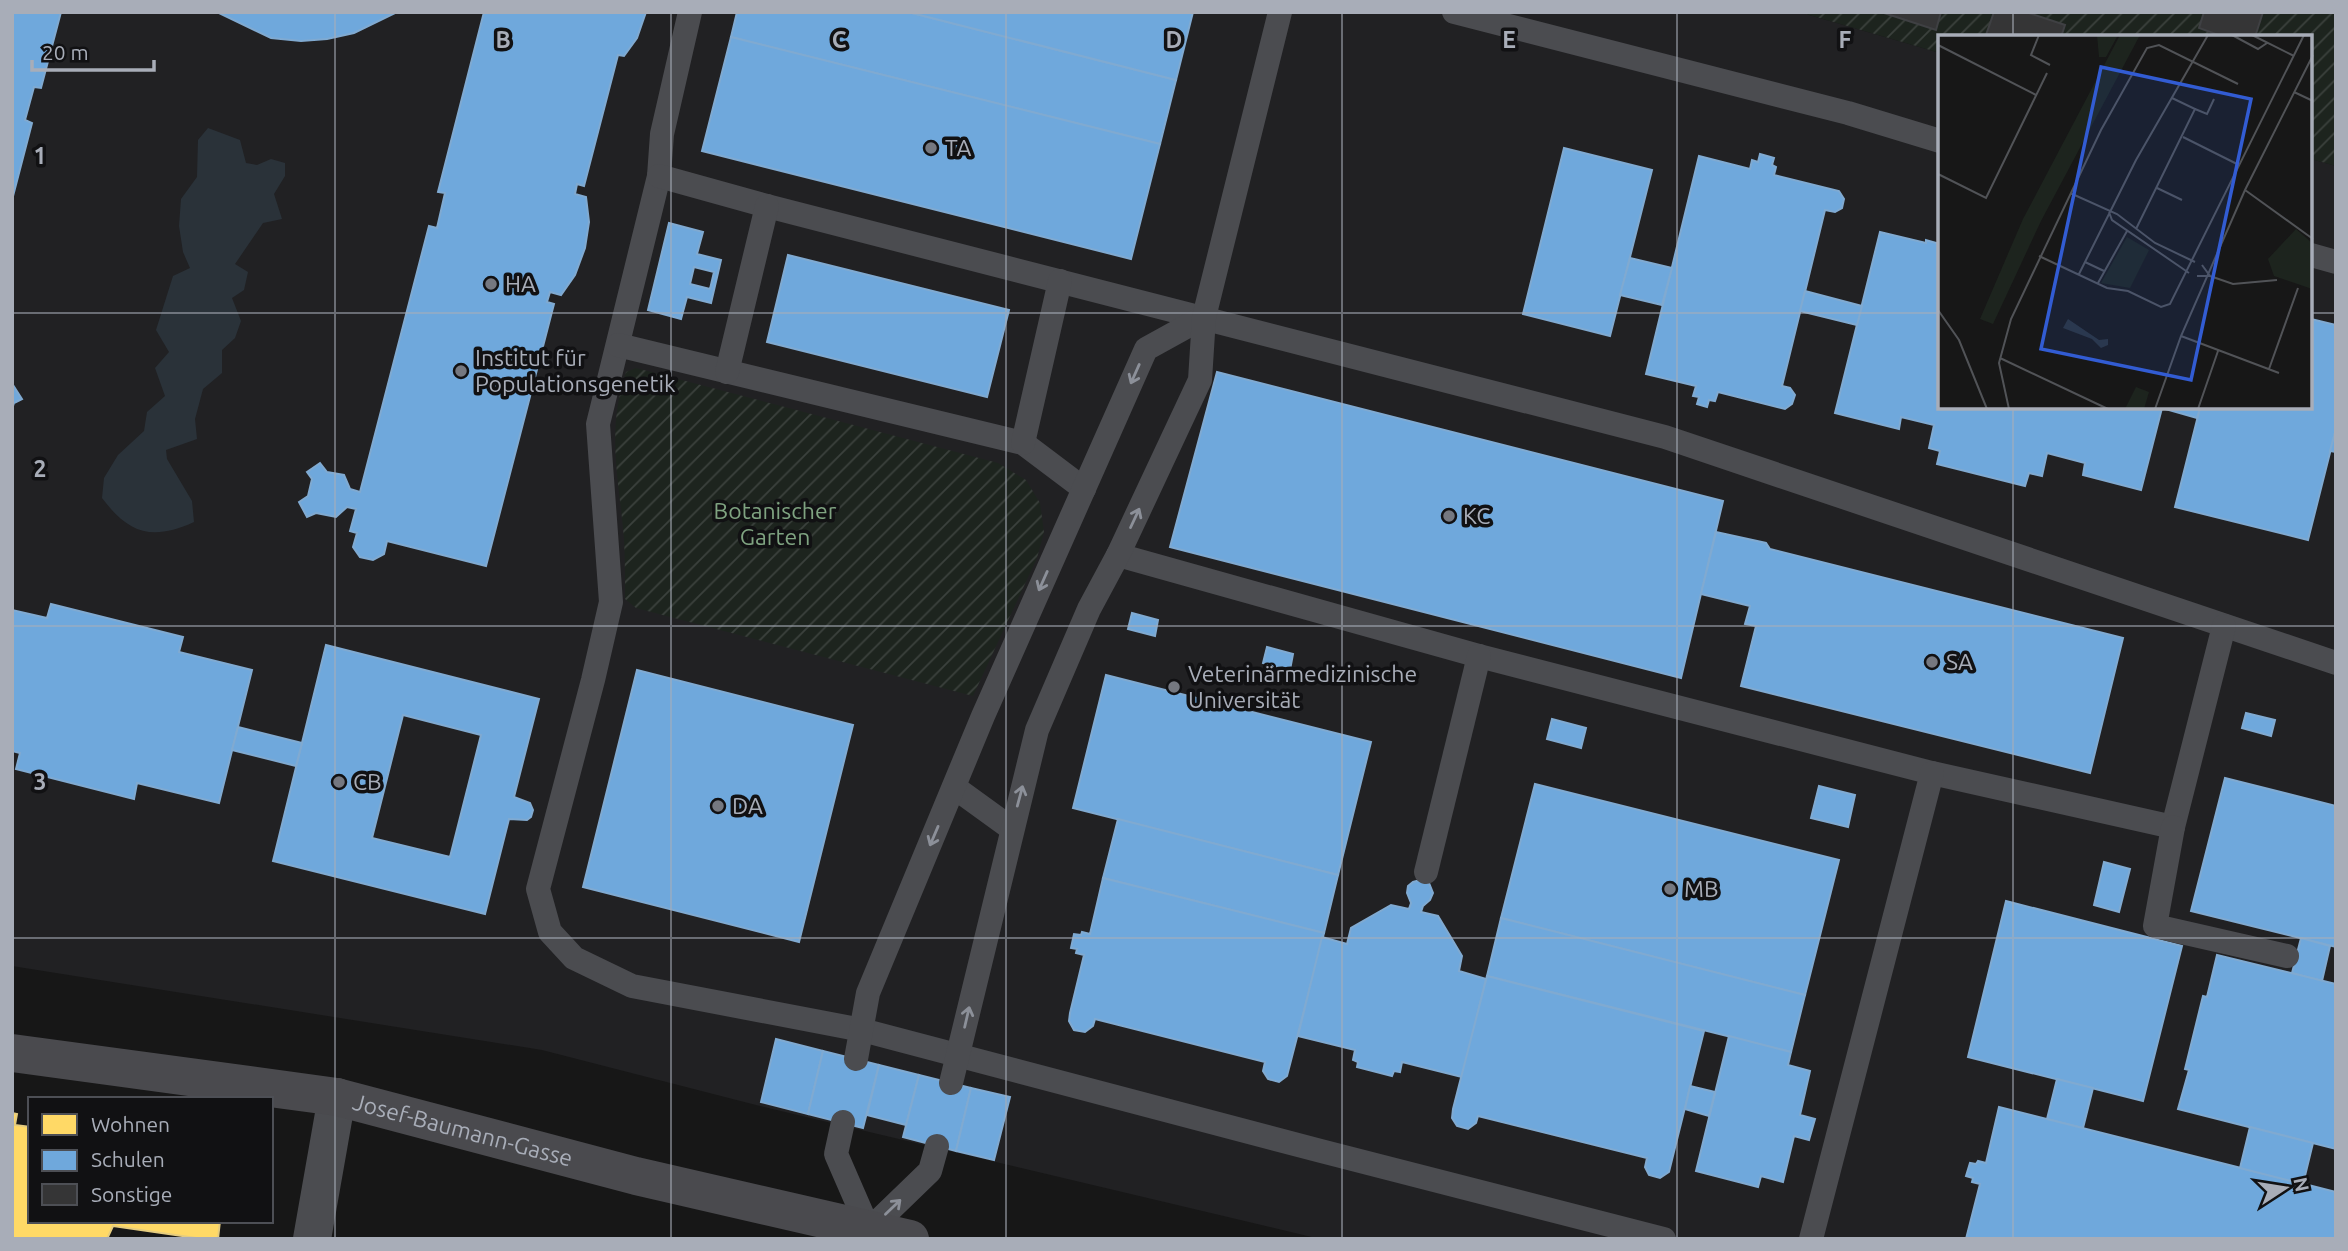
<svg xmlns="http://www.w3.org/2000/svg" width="2348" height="1251" font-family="Ubuntu,sans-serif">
  <defs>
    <pattern id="garden-furrows" width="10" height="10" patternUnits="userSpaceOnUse" patternTransform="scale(1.75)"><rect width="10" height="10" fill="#1d241e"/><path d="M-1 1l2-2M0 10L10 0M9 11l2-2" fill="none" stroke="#3b413d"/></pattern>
  </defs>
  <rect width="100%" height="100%" fill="#171717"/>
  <!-- built -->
  <path fill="#212123" d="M12 12H1799L1940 53V408H2311V159L2336 166V1239H1320L756 1105 542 1050 12 966Z"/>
  <!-- garden -->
  <g fill="url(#garden-furrows)">
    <path d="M1799 12H2336V166L2311 159V37H1940V53Z"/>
    <path d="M636 368 998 463 1026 480 1040 503 1044 532 1037 558 973 696 636 608 625 599C625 579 625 559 624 539 619 478 606 432 626 372Z"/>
  </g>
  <!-- water -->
  <path fill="#2a3239" d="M208 128 240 140 246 163 257 165 271 159 285 163V176L274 194 282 219 263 223 235 264 248 272 244 290 232 298 241 321 235 338 222 350V373L203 389 195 419 197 439 166 450 167 459 192 501 194 522C152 541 129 534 102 498L104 478 118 455 144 431 147 412 165 396 155 368 169 352 156 330 173 276 190 268 183 252 179 226 181 199 197 177 198 140Z"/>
  <!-- homes -->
  <path fill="#ffd966" stroke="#e5cc7f" stroke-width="2" d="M12 1113 17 1114 15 1125 30 1127V1221H220L218 1239H203L113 1226 107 1239H12Z"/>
  <!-- schools -->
  <g fill="#6fa8dc" stroke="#80aad1" stroke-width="2" fill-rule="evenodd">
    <path d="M12 12H61L41 88 34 87 25 120 32 123 12 200Z"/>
    <path d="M217 12H397L354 33 327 39 301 41 271 38Z"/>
    <path d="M484 12H646L637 38 624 56 618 55 584 186 577 184 575 194 586 197 589 222 585 248 575 275 561 295 550 292 547 302 554 304 486 566 387 541 384 554 373 560 360 557 353 547 357 533 350 531 356 509 347 507 336 517 316 513 307 517 299 502 308 496 312 479 307 472 320 463 327 472 344 475 350 489 360 492 429 226 437 228 445 193 438 192Z"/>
    <path d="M737 12H908L1176 80 1160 144 731 37Z"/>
    <path d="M908 12H1193L1176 80Z"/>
    <path d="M731 37 1160 144 1131 259 702 151Z"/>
    <path d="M1564 148 1652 170 1610 336 1523 314Z"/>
    <path d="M1760 154 1774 158 1772 165 1776 167 1774 175 1839 191 1844 199 1842 208 1835 212 1825 210 1782 386 1790 388 1795 395 1792 404 1785 409 1718 392 1715 401 1709 400 1707 407 1697 404 1699 397 1693 396 1696 386 1646 374 1699 156 1750 169 1752 160 1758 162Z"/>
    <path d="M669 223 703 232 697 254 721 260 711 303 687 297 681 319 648 310ZM694 267 714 272 710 289 690 284Z"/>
    <path d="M1880 232 1926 243V240L1940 244V408H2162L2141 490 2083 475 2085 463 2047 453 2042 476 2029 473 2025 486 1937 464 1940 451 1929 448 1934 425 1901 417 1899 429 1835 413Z"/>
    <path d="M788 255 1009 310 987 397 767 342Z"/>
    <path d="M1630 258 1672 268 1662 305 1620 295Z"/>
    <path d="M1805 291 1862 306 1857 325 1800 311Z"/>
    <path d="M2311 319 2336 325V429L2308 540 2175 507 2200 408H2311Z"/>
    <path d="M1217 372 1723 501 1681 678 1170 547Z"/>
    <path d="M13 385 22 399 14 403 12 409Z"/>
    <path d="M2162 408H2200L2197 418Z"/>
    <path d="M2336 429V452L2330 451Z"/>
    <path d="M1716 532 1766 543 1770 549 2123 638 2090 773 1741 686 1756 626 1745 624 1750 606 1701 594Z"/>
    <path d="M51 604 183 637 179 652 252 670 219 803 137 783 134 799 16 769 20 753 12 751V610L47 618Z"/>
    <path d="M1132 613 1158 620 1155 636 1128 629Z"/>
    <path d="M326 645 539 699 514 797 530 803 533 810 531 817 527 820 509 819 485 914 273 861ZM403 715 481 735 450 857 372 838Z"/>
    <path d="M1267 647 1293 654 1290 670 1263 663Z"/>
    <path d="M637 670 853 725 799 942 583 887Z"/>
    <path d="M1106 675 1371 742 1338 875 1073 808Z"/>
    <path d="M2246 713 2275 720 2271 736 2242 728Z"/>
    <path d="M1552 719 1586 728 1581 748 1547 739Z"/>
    <path d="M238 727 302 743 296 766 232 750Z"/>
    <path d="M2225 778 2336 806V947L2191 911Z"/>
    <path d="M1535 784 1839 860 1805 995 1501 918Z"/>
    <path d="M1819 786 1855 795 1848 827 1811 818Z"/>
    <path d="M1118 819 1338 875 1324 933 1103 878Z"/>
    <path d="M2104 862 2130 869 2119 912 2094 905Z"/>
    <path d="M1103 878 1324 933 1287 1076 1279 1082 1268 1079 1263 1071 1265 1062 1095 1019 1093 1026 1085 1032 1074 1030 1069 1021 1070 1013 1084 955 1076 953 1077 949 1071 948 1074 934 1081 935 1082 932 1090 934Z"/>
    <path d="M1420 880 1429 883 1433 893 1430 900 1423 906 1421 912 1438 916 1462 956 1459 971 1486 979 1462 1077 1402 1062 1400 1072 1394 1071 1392 1076 1357 1067 1358 1062 1353 1060 1355 1050 1298 1036 1322 937 1347 944 1351 928 1391 905 1409 909 1411 903 1407 893 1408 886 1413 882Z"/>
    <path d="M2006 901 2182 946 2143 1101 1968 1057Z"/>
    <path d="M1501 918 1805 995 1791 1052 1487 976Z"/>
    <path d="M2301 938 2330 946 2322 981 2292 973Z"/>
    <path d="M2217 955 2336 984V1149L2178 1109 2189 1070 2185 1069 2203 996 2207 997Z"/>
    <path d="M1487 976 1704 1031 1669 1172 1660 1178 1649 1175 1645 1167 1647 1158 1478 1116 1476 1123 1468 1129 1457 1126 1452 1118 1453 1109Z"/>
    <path d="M1729 1036 1791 1052 1788 1065 1810 1071 1800 1115 1815 1119 1809 1140 1794 1136 1783 1182 1761 1176 1758 1187 1696 1171Z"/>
    <path d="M776 1039 823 1051 808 1114 761 1102Z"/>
    <path d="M823 1051 879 1065 863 1128 808 1114Z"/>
    <path d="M879 1065 919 1075 906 1125 867 1115Z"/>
    <path d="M919 1075 971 1088 956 1151 903 1137Z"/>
    <path d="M2057 1079 2093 1088 2083 1128 2047 1119Z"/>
    <path d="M1690 1086 1715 1092 1709 1116 1685 1109Z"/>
    <path d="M971 1088 1010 1097 994 1160 956 1151Z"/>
    <path d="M1999 1107 2336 1192V1239H1966L1980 1184 1972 1182 1973 1178 1966 1176 1970 1163 1976 1164 1978 1161 1986 1163Z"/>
    <path d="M2250 1127 2313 1143 2303 1184 2240 1168Z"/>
  </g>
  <!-- building -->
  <g fill="#353536" stroke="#3f4043" stroke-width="2">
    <path d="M1881 12H1941L1936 30Z"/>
    <path d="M1994 12H2026L2065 25 2061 37H1991L1986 35Z"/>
    <path d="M2204 12H2263L2255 37H2224L2199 28Z"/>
  </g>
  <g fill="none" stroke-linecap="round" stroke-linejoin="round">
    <!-- lane -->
    <g stroke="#4b4c50" stroke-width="24">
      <path d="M690 12 662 134 659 176 598 424 611 602 593 680 538 889 550 932 574 958 632 986 862 1030 1321 1151 1664 1239"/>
      <path d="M1454 12 1848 113 1940 141"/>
      <path d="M659 176 767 206 1665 437 2336 663"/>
      <path d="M2311 255 2336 262"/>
      <path d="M618 345 1023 443 1084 489"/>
      <path d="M727 372 767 206"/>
      <path d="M1023 443 1060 281"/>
      <path d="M1118 555 1479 656 1932 773 2173 827 2224 626"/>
      <path d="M954 787 1012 829"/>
      <path d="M2173 827 2155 926 2287 956"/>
      <path d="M1426 872 1479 656"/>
      <path d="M856 1059 868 993 983 716 1146 349 1204 317"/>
      <path d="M951 1083 1037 730 1089 609 1118 555 1200 380 1204 317 1280 12"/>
      <path d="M843 1122 836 1154 869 1230 930 1171 937 1146"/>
      <path d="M1811 1239 1932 773"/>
    </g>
    <!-- street -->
    <path stroke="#4b4c50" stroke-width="38" d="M312 1239 337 1097"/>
    <!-- secondary -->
    <path stroke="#4a4a4e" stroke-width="38" id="s1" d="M12 1053 337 1097 636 1176 910 1239"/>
  </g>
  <!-- one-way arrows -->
  <defs><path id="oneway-shaft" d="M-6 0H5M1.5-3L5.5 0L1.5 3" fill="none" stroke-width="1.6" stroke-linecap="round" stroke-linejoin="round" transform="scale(1.75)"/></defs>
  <g stroke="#8c9099">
    <use href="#oneway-shaft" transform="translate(1135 374) rotate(114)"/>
    <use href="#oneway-shaft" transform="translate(1135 518) rotate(-65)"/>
    <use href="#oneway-shaft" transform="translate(1043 581) rotate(114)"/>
    <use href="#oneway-shaft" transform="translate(1020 796) rotate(-75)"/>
    <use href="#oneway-shaft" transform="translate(934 836) rotate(113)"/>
    <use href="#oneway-shaft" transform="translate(967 1017) rotate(-77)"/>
    <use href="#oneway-shaft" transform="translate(893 1207) rotate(-44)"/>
  </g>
  <!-- grid -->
  <path fill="none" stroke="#a8adb8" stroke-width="2" stroke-opacity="0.55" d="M335 12V1239M671 12V1239M1006 12V1239M1342 12V1239M1677 12V1239M2013 12V37M12 313H1940M2311 313H2336M2013 408V1239M12 626H2336M12 938H2336"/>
  <!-- markers -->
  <g fill="#757880" stroke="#111113" stroke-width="2.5">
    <circle cx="931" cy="148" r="7"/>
    <circle cx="491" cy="284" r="7"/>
    <circle cx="461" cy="371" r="7"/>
    <circle cx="1449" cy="516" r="7"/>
    <circle cx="1932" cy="662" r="7"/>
    <circle cx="1174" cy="687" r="7"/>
    <circle cx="339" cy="782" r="7"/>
    <circle cx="718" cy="806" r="7"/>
    <circle cx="1670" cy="889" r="7"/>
  </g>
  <g text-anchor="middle" stroke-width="7" stroke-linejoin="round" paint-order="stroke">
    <!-- poi labels -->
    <g font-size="23" fill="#a8adb8" stroke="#111113" text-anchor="start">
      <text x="945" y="156">TA</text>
      <text x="505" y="292">HA</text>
      <text x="475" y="366">Institut für<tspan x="475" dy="26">Populationsgenetik</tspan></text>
      <text x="1463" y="524">KC</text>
      <text x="1946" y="670">SA</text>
      <text x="1188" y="682">Veterinärmedizinische<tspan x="1188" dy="26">Universität</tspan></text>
      <text x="353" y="790">CB</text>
      <text x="732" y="814">DA</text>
      <text x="1684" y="897">MB</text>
    </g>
    <!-- park labels -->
    <g font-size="23" fill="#7fa381" stroke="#111113">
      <text x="775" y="519">Botanischer<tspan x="775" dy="26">Garten</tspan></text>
    </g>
    <!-- street labels -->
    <g font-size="23" fill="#a8adb8" stroke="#111113">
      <text dy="8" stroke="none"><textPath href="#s1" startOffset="458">Josef-Baumann-Gasse</textPath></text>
    </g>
  </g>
  <!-- overview -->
  <g transform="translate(1938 35)">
    <rect width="374" height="374" fill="#171717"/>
    <path d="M159 0H180L168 22H161ZM358 194 374 208V254L336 241 330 224ZM198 352 211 357 206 374H187Z" fill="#1d241e"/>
    <path d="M182 0H202L103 186 55 289 42 284 85 184ZM189 202 211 215 192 253 163 248Z" fill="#1d241e"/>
    <path d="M130 284 161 305 170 304V310L163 313 154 304 125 293Z" fill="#2a3239"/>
    <path fill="none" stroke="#515357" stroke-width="2" d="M101 0 93 20 112 30M294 0 320 14 329 8M314 0 356 21M0 10 98 60M356 57 375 66M257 74 269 79 276 64M245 102 301 130M0 139 48 163 109 38M219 153 244 165M307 155 375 204M132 158 179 179 217 208 257 227M171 177 174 185 251 238M198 194 257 74 234 63M101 221 169 253 190 256 223 272 232 269 366 0M147 227 166 236M141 239 198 125 270 0M259 241H272L264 230M272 241 295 249 339 245M160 248 189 196M0 275 21 305 49 374M243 301 341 338M62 323 170 374M331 334 360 253M71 374 61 328 73 284 163 95 209 13 221 10 300 49M217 374 243 301 307 155 375 20M260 374 280 316"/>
    <path fill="#325cd3" fill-opacity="0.15" stroke="#325cd3" stroke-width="3.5" d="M163 32 313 64 253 345 103 314Z"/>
    <rect width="374" height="374" fill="none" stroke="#a8adb8" stroke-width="3.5"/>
  </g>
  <g font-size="23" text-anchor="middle" font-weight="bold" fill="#a8adb8" stroke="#111113" stroke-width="7" stroke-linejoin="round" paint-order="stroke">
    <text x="503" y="48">B</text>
    <text x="839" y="48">C</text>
    <text x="1174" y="48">D</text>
    <text x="1509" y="48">E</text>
    <text x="1845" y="48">F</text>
    <text x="40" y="164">1</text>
    <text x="40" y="477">2</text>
    <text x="40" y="790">3</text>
  </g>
  <!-- border -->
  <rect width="2348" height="1251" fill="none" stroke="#a8adb8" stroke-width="28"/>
  <!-- legend -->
  <rect x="28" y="1097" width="245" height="126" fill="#111113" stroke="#4d4f55" stroke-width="2"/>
  <rect x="42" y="1114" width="35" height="21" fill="#ffd966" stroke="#4d4f55" stroke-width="2"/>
  <text x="91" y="1132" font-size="21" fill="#a8adb8">Wohnen</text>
  <rect x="42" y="1150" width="35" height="21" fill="#6fa8dc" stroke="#4d4f55" stroke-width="2"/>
  <text x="91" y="1167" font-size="21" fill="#a8adb8">Schulen</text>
  <rect x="42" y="1184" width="35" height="21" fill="#353536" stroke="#4d4f55" stroke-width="2"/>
  <text x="91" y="1202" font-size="21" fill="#a8adb8">Sonstige</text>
  <!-- north arrow -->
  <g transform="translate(2285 1188) rotate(78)" stroke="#111113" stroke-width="5" paint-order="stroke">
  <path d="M0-5L12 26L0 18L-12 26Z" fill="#a8adb8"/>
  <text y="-10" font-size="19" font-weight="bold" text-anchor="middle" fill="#a8adb8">N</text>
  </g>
  <!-- scale -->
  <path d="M32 60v10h122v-10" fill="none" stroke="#a8adb8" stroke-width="3.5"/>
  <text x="42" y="60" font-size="21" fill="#a8adb8" stroke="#111113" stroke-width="5" paint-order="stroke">20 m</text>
</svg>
